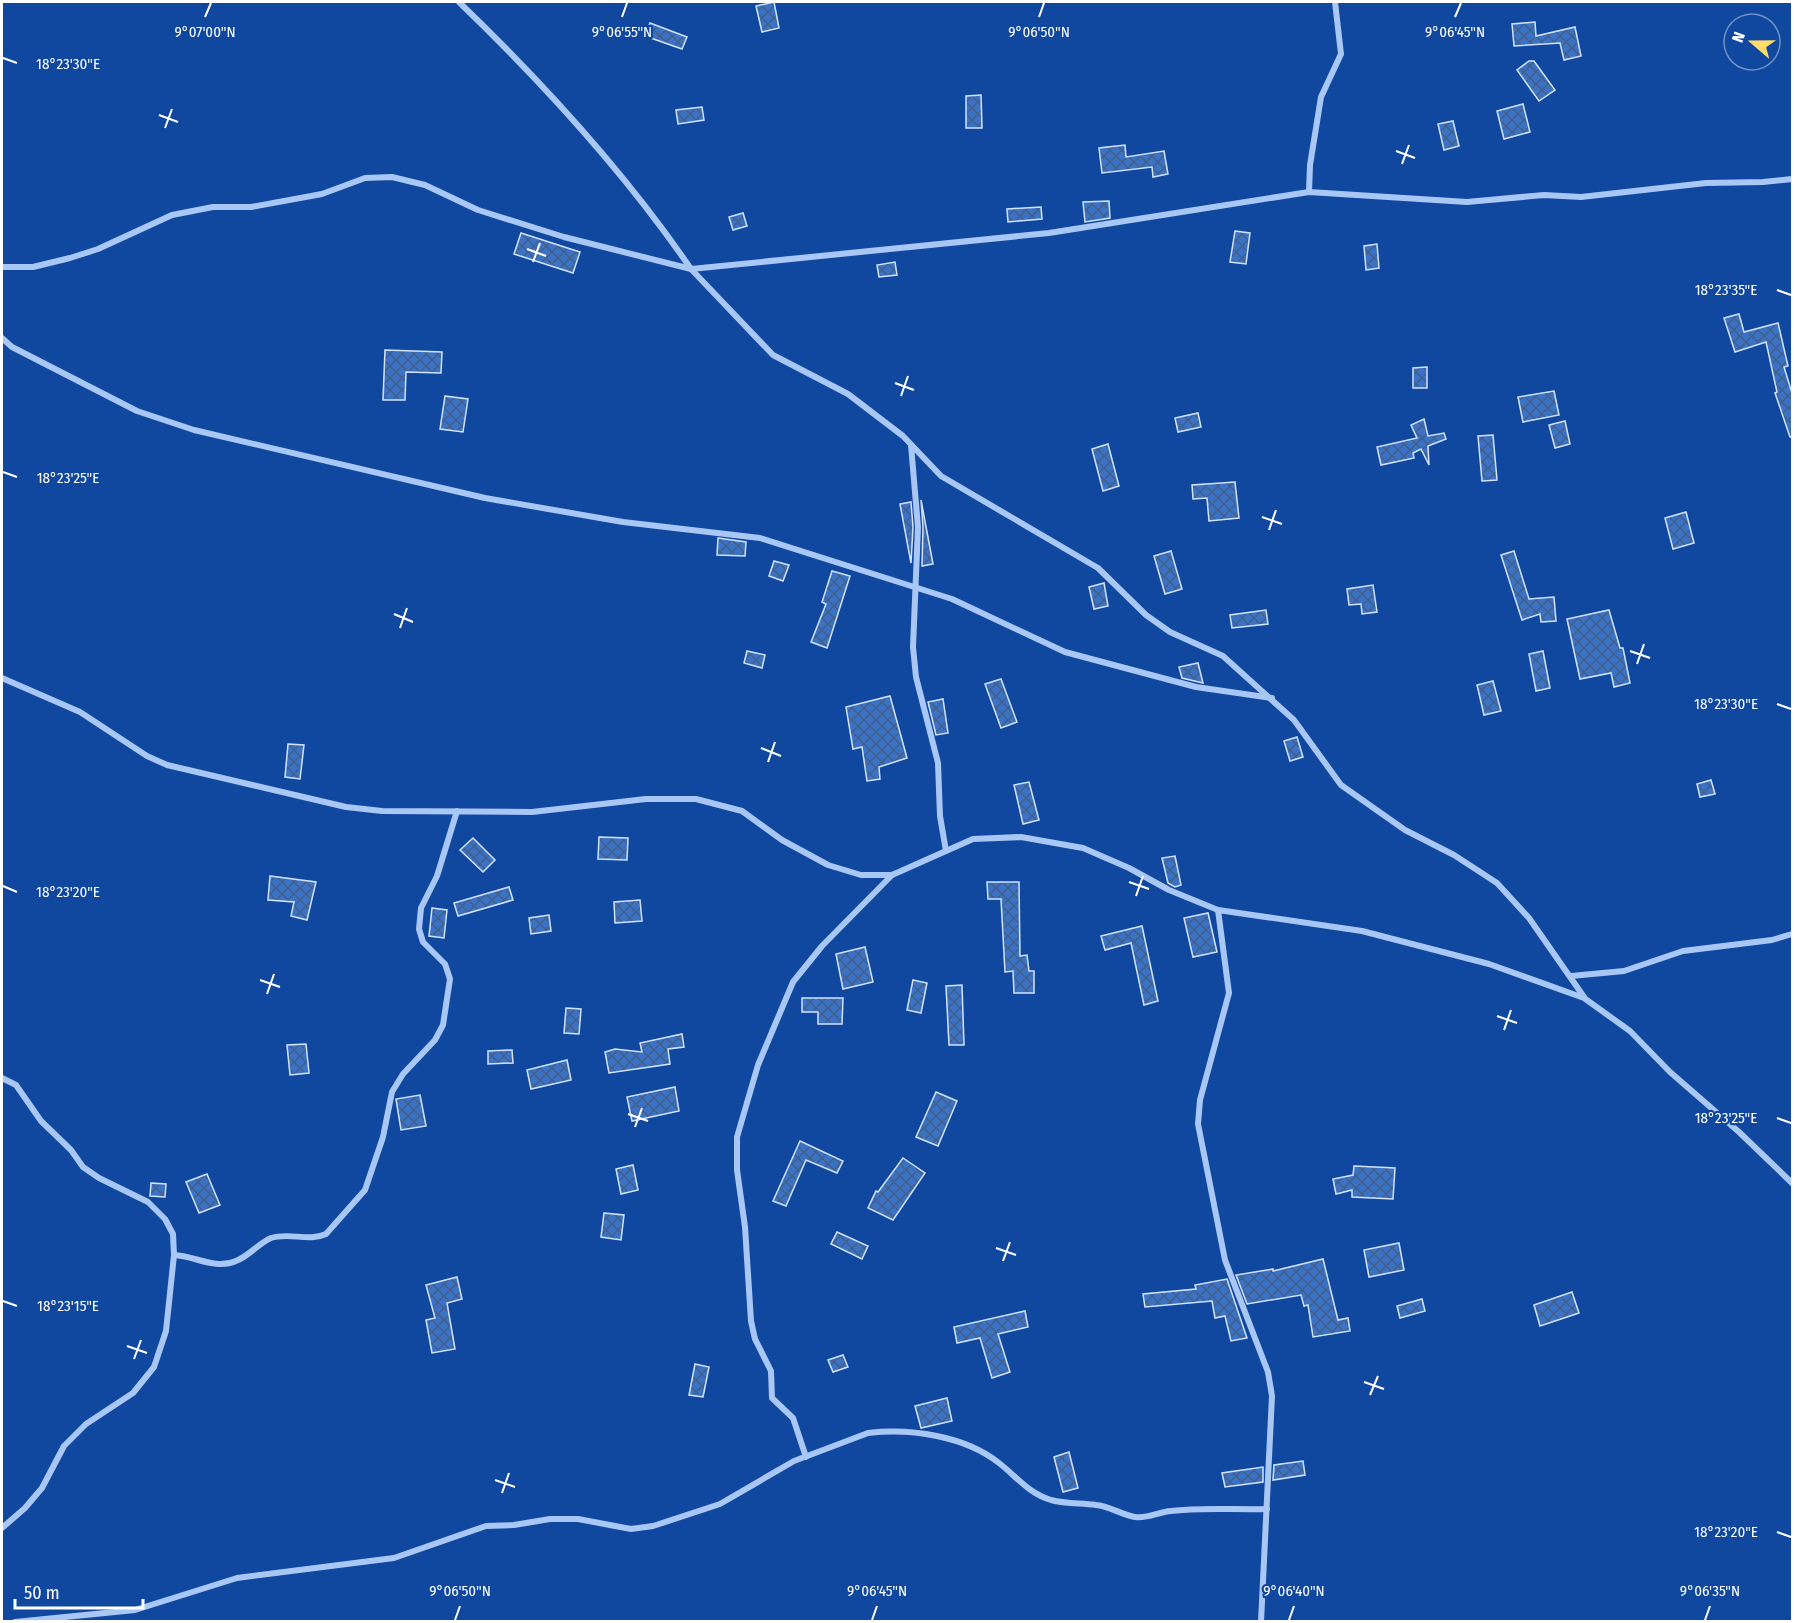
<svg xmlns="http://www.w3.org/2000/svg" width="1794" height="1623" font-family="'Fira Sans Condensed',sans-serif">
  <defs>
    <pattern id="building-cross-hatch" width="8" height="8" patternUnits="userSpaceOnUse" patternTransform="scale(1.5)"><rect width="8" height="8" fill="#3a72c6"/><path d="M0 0l8 8M0 8l8-8" fill="none" stroke="#435f89"/></pattern>
  </defs>
  <rect width="100%" height="100%" fill="#11489f"/>
  <!-- building -->
  <g fill="url(#building-cross-hatch)" stroke="#d1e3fe" stroke-width="1.5">
    <path d="M774 2 779 28 762 32 756 6Z"/>
    <path d="M1535 22 1536 36 1575 27 1581 56 1564 60 1560 43 1514 46 1512 24Z"/>
    <path d="M650 23 687 37 682 49 645 36Z"/>
    <path d="M1529 61H1534L1555 90 1539 101 1517 70Z"/>
    <path d="M981 95 982 128H966V96Z"/>
    <path d="M1523 104 1530 132 1504 139 1497 111Z"/>
    <path d="M702 107 704 120 678 124 676 110Z"/>
    <path d="M1453 121 1459 146 1444 150 1438 124Z"/>
    <path d="M1125 145 1126 157 1164 151 1168 174 1153 177 1152 167 1102 173 1099 148Z"/>
    <path d="M1109 201 1110 218 1085 222 1083 202Z"/>
    <path d="M1041 207 1042 219 1008 222 1007 209Z"/>
    <path d="M743 213 747 226 733 230 729 217Z"/>
    <path d="M1235 231 1250 233 1246 264 1230 262Z"/>
    <path d="M521 233 580 252 573 273 514 254Z"/>
    <path d="M1377 244 1379 268 1366 270 1364 246Z"/>
    <path d="M895 262 897 275 879 277 877 265Z"/>
    <path d="M1739 314 1744 332 1778 323 1788 366 1784 367 1792 393V437H1790L1775 393 1777 392 1766 342 1735 352 1724 318Z"/>
    <path d="M385 350 442 352 441 373 406 372 405 400H383Z"/>
    <path d="M1427 367V388H1413V368Z"/>
    <path d="M1554 391 1559 415 1523 422 1518 397Z"/>
    <path d="M445 396 468 399 463 432 440 429Z"/>
    <path d="M1198 413 1201 427 1178 432 1175 418Z"/>
    <path d="M1424 419 1428 436 1444 433 1446 439 1428 446 1429 465 1421 449 1413 453 1414 458 1381 465 1377 447 1417 438 1411 425Z"/>
    <path d="M1565 421 1570 444 1555 448 1549 425Z"/>
    <path d="M1493 435 1497 480 1482 481 1478 436Z"/>
    <path d="M1108 444 1119 486 1103 491 1092 449Z"/>
    <path d="M1235 482 1239 518 1209 521 1207 498 1193 499 1192 485Z"/>
    <path d="M921 500 933 564 922 566 923 527Z"/>
    <path d="M911 502 913 527 911 563 900 504Z"/>
    <path d="M1686 512 1694 543 1673 549 1665 518Z"/>
    <path d="M718 538 746 542 745 556 717 555Z"/>
    <path d="M1171 551 1182 589 1165 594 1154 556Z"/>
    <path d="M1514 551 1529 599 1554 597 1556 621 1541 622 1540 614 1522 620 1501 555Z"/>
    <path d="M774 561 789 565 783 581 769 576Z"/>
    <path d="M832 571 850 576 827 648 811 642 826 604 822 602Z"/>
    <path d="M1104 583 1108 606 1094 609 1089 587Z"/>
    <path d="M1373 585 1377 612 1362 614 1361 604 1349 605 1347 589Z"/>
    <path d="M1266 610 1268 624 1232 628 1230 615Z"/>
    <path d="M1609 610 1620 648H1623L1630 683 1614 687 1611 673 1580 679 1567 619Z"/>
    <path d="M747 651 765 655 762 668 744 663Z"/>
    <path d="M1543 651 1550 688 1536 691 1529 654Z"/>
    <path d="M1198 663 1203 683 1182 678 1179 667Z"/>
    <path d="M1001 679 1017 722 1001 728 985 684Z"/>
    <path d="M1493 681 1501 711 1484 715 1477 685Z"/>
    <path d="M890 696 907 758 879 767 880 779 867 781 862 747 853 749 846 707Z"/>
    <path d="M943 699 948 733 936 735 928 702Z"/>
    <path d="M1297 737 1303 757 1290 761 1284 741Z"/>
    <path d="M288 744 304 745 300 779 285 777Z"/>
    <path d="M1711 780 1715 794 1700 797 1697 784Z"/>
    <path d="M1029 782 1039 820 1023 824 1014 785Z"/>
    <path d="M599 837 628 838 627 860 598 859Z"/>
    <path d="M473 838 495 860 483 872 460 850Z"/>
    <path d="M1175 856 1181 885 1175 887 1168 883 1162 858Z"/>
    <path d="M270 876 316 882 307 920 291 916 294 902 268 900Z"/>
    <path d="M987 882H1019L1020 956 1027 955 1029 971H1034V993H1014L1013 971 1005 972 1001 899H988Z"/>
    <path d="M509 887 513 900 458 916 454 903Z"/>
    <path d="M640 900 642 921 615 923 614 902Z"/>
    <path d="M432 908 447 910 444 938 429 936Z"/>
    <path d="M1208 913 1217 952 1193 957 1184 918Z"/>
    <path d="M549 915 551 931 531 934 529 918Z"/>
    <path d="M1142 926 1158 1001 1144 1005 1131 943 1105 950 1101 936Z"/>
    <path d="M865 947 873 982 843 989 836 954Z"/>
    <path d="M913 980 927 983 921 1013 907 1010Z"/>
    <path d="M962 985 964 1045H949L946 986Z"/>
    <path d="M802 998H843L842 1024H818V1012H802Z"/>
    <path d="M566 1008 581 1009 579 1034 564 1033Z"/>
    <path d="M682 1034 684 1047 668 1049 670 1064 609 1073 605 1052 615 1049 642 1052 640 1043Z"/>
    <path d="M306 1044 309 1073 290 1075 287 1045Z"/>
    <path d="M512 1050 513 1063 488 1064V1051Z"/>
    <path d="M567 1060 571 1080 531 1089 527 1070Z"/>
    <path d="M675 1087 679 1111 632 1121 627 1097Z"/>
    <path d="M936 1092 957 1101 938 1146 916 1137Z"/>
    <path d="M420 1095 426 1126 401 1130 396 1099Z"/>
    <path d="M800 1141 843 1161 837 1173 806 1160 786 1206 773 1201Z"/>
    <path d="M903 1158 925 1173 893 1220 868 1208 876 1191 878 1192Z"/>
    <path d="M633 1165 638 1190 621 1194 616 1169Z"/>
    <path d="M1354 1166 1395 1168 1393 1199 1352 1197V1190L1336 1194 1333 1179 1353 1175Z"/>
    <path d="M207 1174 220 1205 199 1213 186 1182Z"/>
    <path d="M151 1183 166 1184 165 1197 150 1196Z"/>
    <path d="M604 1213 624 1215 621 1240 601 1237Z"/>
    <path d="M837 1232 868 1246 862 1259 831 1244Z"/>
    <path d="M1399 1243 1404 1270 1369 1277 1364 1250Z"/>
    <path d="M1323 1259 1338 1320 1348 1318 1350 1331 1313 1337 1308 1305 1304 1306 1301 1295 1247 1304 1236 1275 1273 1269V1271Z"/>
    <path d="M457 1277 462 1299 447 1303 455 1349 432 1353 426 1320 435 1318 426 1285Z"/>
    <path d="M1227 1279 1247 1338 1231 1341 1225 1316 1215 1318 1212 1301 1145 1307 1143 1294 1196 1289 1195 1285Z"/>
    <path d="M1572 1292 1579 1313 1540 1326 1534 1305Z"/>
    <path d="M1422 1299 1425 1311 1400 1318 1397 1306Z"/>
    <path d="M1025 1311 1028 1327 998 1334 1010 1372 992 1378 980 1338 957 1343 954 1327Z"/>
    <path d="M843 1355 848 1367 833 1372 828 1360Z"/>
    <path d="M695 1364 709 1367 703 1397 689 1395Z"/>
    <path d="M947 1398 952 1421 921 1428 915 1406Z"/>
    <path d="M1069 1452 1078 1488 1063 1492 1054 1457Z"/>
    <path d="M1303 1461 1305 1475 1273 1480 1274 1465Z"/>
    <path d="M1263 1467V1482L1225 1487 1222 1473Z"/>
  </g>
  <g fill="none" stroke-linecap="round" stroke-linejoin="round">
    <!-- minor -->
    <g stroke="#a8c7f5" stroke-width="6">
      <path d="M459 2C544 84 624 171 691 269L1049 233 1309 192 1467 202 1544 195 1581 197 1706 183 1763 182 1792 179"/>
      <path d="M1309 192 1310 165 1321 97 1341 54 1335 2"/>
      <path d="M2 267H33L70 258 98 249 172 215 213 207H251L322 194 365 178 392 177 425 185 478 210 564 237 691 269 773 355 848 394 903 436 941 476 1098 568 1146 615 1170 632 1223 656 1294 720 1341 785 1405 830 1454 855 1497 883 1529 918 1584 997"/>
      <path d="M2 338 12 347 137 411 194 430 485 498 623 522 760 538 952 599 1065 652 1196 687 1272 698"/>
      <path d="M911 445 918 527 913 647 916 677 938 763 940 816 946 851"/>
      <path d="M2 678 80 712 147 756 167 765 346 807 382 811 532 812 646 799H696L742 811 782 840 828 865 861 875H892L973 839 1021 837 1083 848 1129 868 1169 890 1218 910 1362 931 1489 964 1584 998 1630 1031 1670 1072 1739 1132 1792 1183"/>
      <path d="M1218 910 1229 993 1200 1100 1198 1124 1225 1260 1268 1372 1272 1396 1261 1622"/>
      <path d="M1571 976 1624 971 1683 951 1772 940 1792 934"/>
      <path d="M2 1078 16 1085 41 1121 71 1150 83 1167 99 1178 148 1202 165 1219 173 1234 174 1255 166 1331 154 1367 133 1393 86 1424 64 1446 42 1488 25 1508 2 1528"/>
      <path d="M174 1255C195 1256 215 1270 236 1261 249 1256 259 1243 271 1238 289 1232 309 1242 326 1234L365 1190 383 1137 392 1092 403 1074 435 1040 443 1025 450 979 445 964 423 942 419 929 421 908 437 876 457 811"/>
      <path d="M806 1457 793 1418 772 1398 771 1371 755 1339 751 1321 745 1227 737 1170V1137L758 1065 793 982 822 946 892 875"/>
      <path d="M15 1622 135 1610 237 1578 394 1558 486 1526 514 1525 550 1519H578L631 1529 653 1526 720 1504 794 1461 868 1433C911 1428 965 1436 999 1463 1017 1477 1028 1493 1051 1500 1066 1504 1080 1503 1096 1505 1109 1506 1122 1515 1135 1517 1148 1519 1158 1512 1171 1511 1202 1507 1235 1510 1267 1509"/>
    </g>
  </g>
  <!-- ticks -->
  <path fill="none" stroke="#fff" stroke-width="2" d="M205 17 211 3M622 17 627 3M1039 17 1044 3M1455 17 1461 3M3 58 17 63M159 115 178 122M165 128 172 109M1396 151 1415 158M1402 164 1409 145M527 249 546 256M533 262 540 243M1777 290 1791 295M895 383 914 390M901 396 908 376M3 472 17 477M1262 517 1282 524M1269 530 1276 510M394 614 413 622M400 628 407 608M1630 651 1650 658M1637 664 1644 644M1777 704 1791 709M761 748 781 756M768 762 775 742M1129 882 1149 889M3 886 17 892M1136 896 1143 876M260 980 280 987M267 994 274 974M1497 1016 1517 1023M1504 1030 1511 1010M628 1114 648 1121M1777 1118 1791 1123M635 1127 642 1108M996 1248 1016 1255M1003 1261 1010 1242M3 1301 17 1306M127 1346 147 1353M134 1359 141 1340M1364 1382 1384 1389M1370 1395 1378 1376M495 1480 515 1487M502 1493 509 1473M1777 1532 1791 1537M455 1620 460 1606M872 1620 877 1606M1289 1620 1294 1606M1705 1620 1710 1606"/>
  <g font-size="15" text-anchor="middle" fill="#fff" stroke="#11489f" stroke-width="4.5" stroke-linejoin="round" paint-order="stroke">
    <text x="205" y="37">9°07'00"N</text>
    <text x="622" y="37">9°06'55"N</text>
    <text x="1039" y="37">9°06'50"N</text>
    <text x="1455" y="37">9°06'45"N</text>
    <text x="68" y="69">18°23'30"E</text>
    <text x="1726" y="295">18°23'35"E</text>
    <text x="68" y="483">18°23'25"E</text>
    <text x="1726" y="709">18°23'30"E</text>
    <text x="68" y="897">18°23'20"E</text>
    <text x="1726" y="1123">18°23'25"E</text>
    <text x="68" y="1311">18°23'15"E</text>
    <text x="1726" y="1537">18°23'20"E</text>
    <text x="460" y="1596">9°06'50"N</text>
    <text x="877" y="1596">9°06'45"N</text>
    <text x="1294" y="1596">9°06'40"N</text>
    <text x="1710" y="1596">9°06'35"N</text>
  </g>
  <!-- border -->
  <rect width="1794" height="1623" fill="none" stroke="#ffffff" stroke-width="6"/>
  <!-- north arrow -->
  <g transform="translate(1752 42) rotate(290)"><circle r="28" fill="#11489f" stroke="#7091c5" stroke-width="1.5"/>
  <path d="M0-4.5L10 22L0 15L-10 22Z" fill="#ffdb6c"/>
  <text y="-9" font-size="16" font-weight="bold" text-anchor="middle" fill="#ffffff">N</text>
  </g>
  <!-- scale -->
  <path d="M15 1599v9h128v-9" fill="none" stroke="#ffffff" stroke-width="3"/>
  <text x="24" y="1599" font-size="18" fill="#ffffff" stroke="#11489f" stroke-width="4.5" paint-order="stroke">50 m</text>
</svg>
